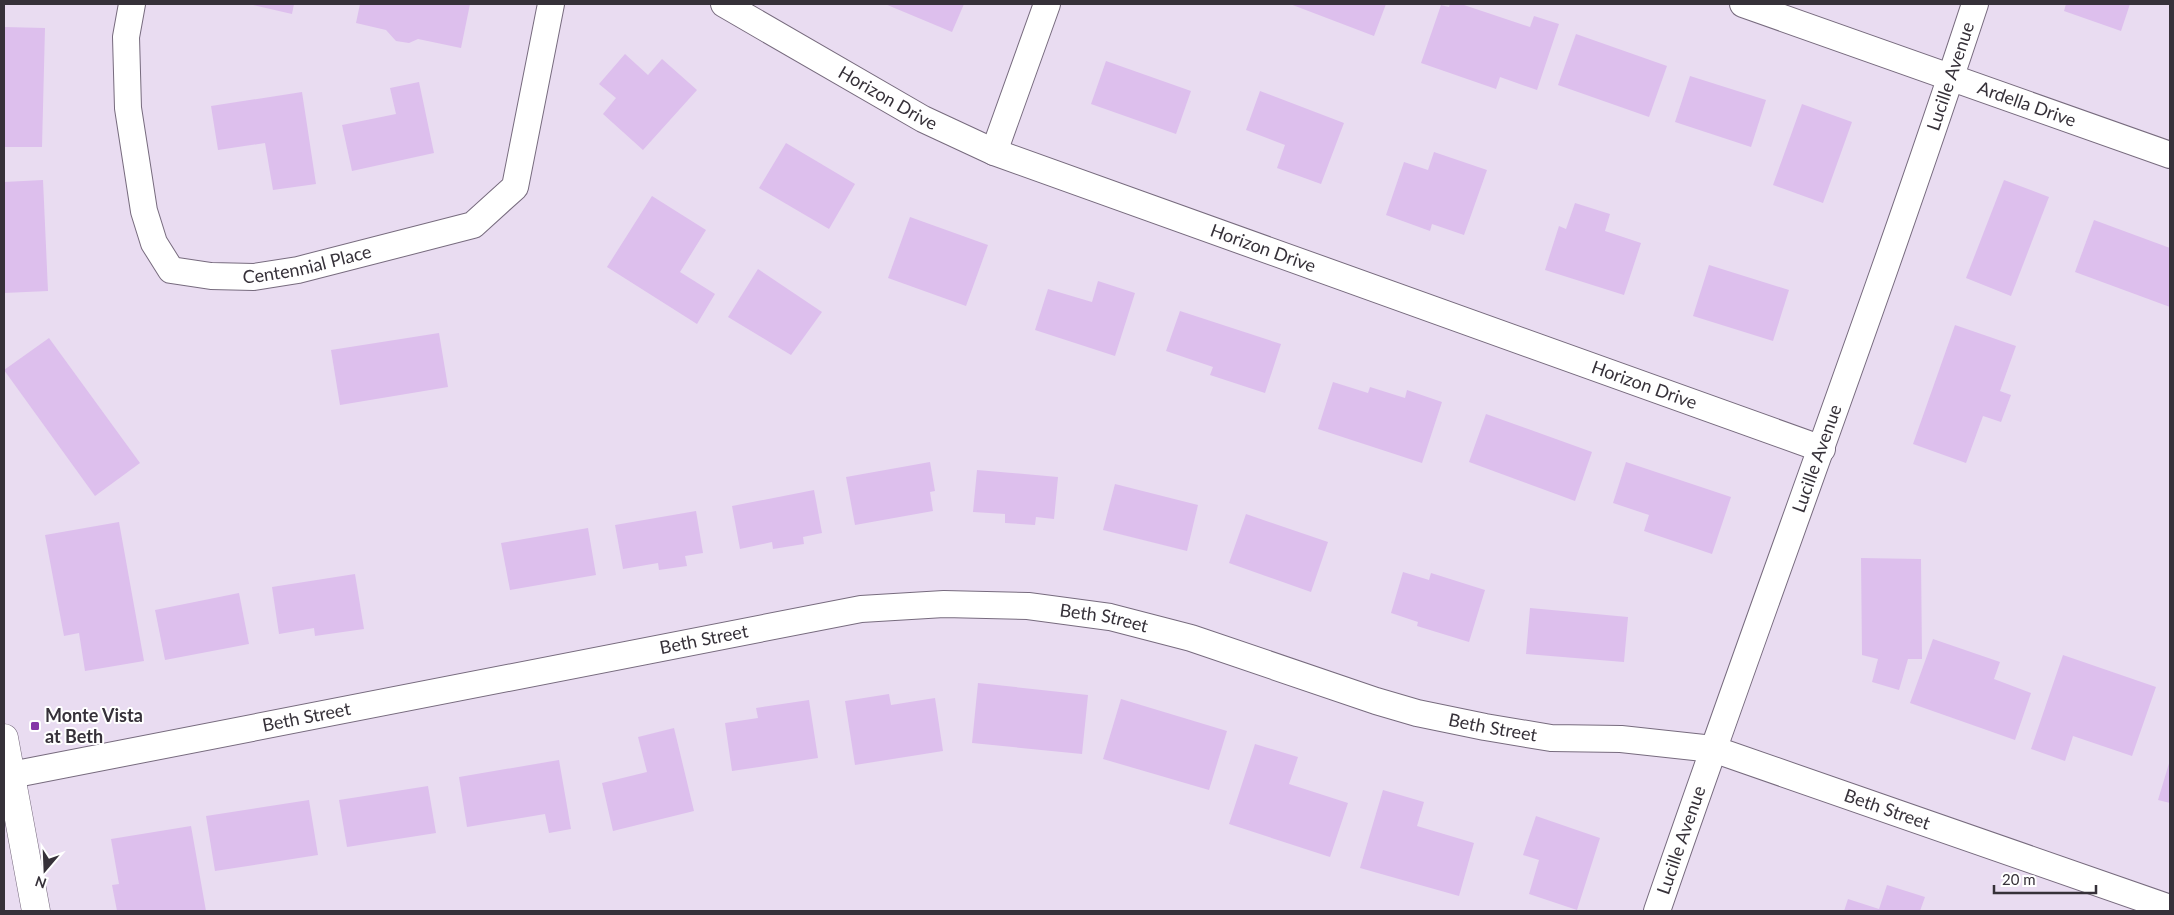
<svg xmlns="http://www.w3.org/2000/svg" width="2174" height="915" font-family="Lato,sans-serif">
  <rect width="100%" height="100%" fill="#e9dcf1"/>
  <!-- building -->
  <g fill="#ddbfed">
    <path d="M249 4H294L292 14Z"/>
    <path d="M360 4H470L461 48 418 39 409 43 396 41 386 30 356 23Z"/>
    <path d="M885 4H964L952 32Z"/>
    <path d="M1290 4H1386L1374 36Z"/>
    <path d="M1450 4H1461L1530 27 1534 16 1559 24 1537 90 1500 77 1496 89 1421 63 1441 5 1449 7Z"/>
    <path d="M2066 4H2130L2121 31 2064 11Z"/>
    <path d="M4 27 45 28 42 147H4Z"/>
    <path d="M1576 34 1667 66 1649 117 1558 85Z"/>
    <path d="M625 54 648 75 662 59 697 90 643 150 603 114 616 98 599 84Z"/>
    <path d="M1106 61 1191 91 1176 134 1091 104Z"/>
    <path d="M1690 76 1766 100 1751 147 1675 122Z"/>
    <path d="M419 82 434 153 352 171 342 125 396 114 390 88Z"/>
    <path d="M1260 91 1344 123 1321 184 1277 168 1285 145 1246 130Z"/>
    <path d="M302 92 316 184 273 190 265 143 218 150 211 106Z"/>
    <path d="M1802 104 1852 122 1823 203 1773 185Z"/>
    <path d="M786 143 855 184 829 229 759 188Z"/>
    <path d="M1434 152 1487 170 1464 235 1432 224 1430 231 1386 215 1404 162 1428 170Z"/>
    <path d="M43 180 48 291 4 293V182Z"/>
    <path d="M2004 180 2049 197 2011 296 1966 278Z"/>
    <path d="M652 196 706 230 680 272 715 294 697 324 607 267Z"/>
    <path d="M1575 203 1610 214 1605 231 1641 243 1624 295 1545 270 1559 226 1566 229Z"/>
    <path d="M910 217 988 245 966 306 888 278Z"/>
    <path d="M2094 220 2170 248V307L2075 272Z"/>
    <path d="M1709 265 1789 290 1773 341 1693 316Z"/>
    <path d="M758 269 822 312 791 355 728 317Z"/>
    <path d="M1098 281 1135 293 1115 356 1035 330 1048 289 1092 302Z"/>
    <path d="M1180 311 1281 344 1265 393 1210 375 1213 367 1166 351Z"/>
    <path d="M1955 325 2016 346 2000 391 2011 395 2001 422 1983 416 1966 463 1913 444Z"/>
    <path d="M439 333 448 387 340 405 331 350Z"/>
    <path d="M49 338 140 463 95 496 4 370Z"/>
    <path d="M1333 382 1368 393 1370 387 1405 398 1407 390 1442 402 1422 463 1318 429Z"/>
    <path d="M1486 414 1592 452 1575 501 1469 462Z"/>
    <path d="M930 462 935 491 930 492 933 511 855 525 846 477Z"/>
    <path d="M1626 462 1731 497 1712 554 1644 531 1649 515 1613 503Z"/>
    <path d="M977 470 1058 477 1054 519 1036 517 1035 525 1005 523V514L973 512Z"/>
    <path d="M1115 484 1198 505 1187 551 1103 530Z"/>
    <path d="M814 490 822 533 803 537 804 544 773 549 772 542 740 549 732 506Z"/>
    <path d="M696 511 703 553 685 556 687 566 659 570 658 563 623 569 615 525Z"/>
    <path d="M1246 514 1328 542 1311 592 1229 563Z"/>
    <path d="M119 522 144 661 85 671 79 633 64 636 45 535Z"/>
    <path d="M588 528 596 575 510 590 501 543Z"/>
    <path d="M1861 558 1921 559 1922 659H1908L1899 690 1872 682 1878 659 1862 655Z"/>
    <path d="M1403 572 1429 580 1431 573 1485 590 1469 642 1417 626 1418 622 1391 613Z"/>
    <path d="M355 574 364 629 315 636 314 628 279 634 272 587Z"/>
    <path d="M239 593 249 644 165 660 155 610Z"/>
    <path d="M1530 608 1628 617 1624 662 1526 654Z"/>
    <path d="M1933 639 2000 662 1994 679 2031 693 2015 740 1910 703Z"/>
    <path d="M2063 655 2156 687 2132 756 2073 736 2065 761 2031 749Z"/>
    <path d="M978 683 1088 695 1082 754 972 743Z"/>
    <path d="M889 694 891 705 935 698 943 751 855 765 845 701Z"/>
    <path d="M1121 699 1227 731 1209 790 1103 759Z"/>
    <path d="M809 700 818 758 732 771 725 723 758 718 756 708Z"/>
    <path d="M674 728 694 811 613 831 602 783 647 772 638 737Z"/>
    <path d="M1255 744 1298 757 1289 784 1348 803 1330 857 1229 824Z"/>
    <path d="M559 760 571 829 549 833 545 814 467 827 459 777Z"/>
    <path d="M2170 760V803L2158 800Z"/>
    <path d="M428 786 436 833 347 847 339 800Z"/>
    <path d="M1383 790 1424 802 1417 826 1474 843 1459 896 1360 868Z"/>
    <path d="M309 800 318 855 215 871 206 816Z"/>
    <path d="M1536 816 1600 838 1577 910 1529 894 1539 860 1523 855Z"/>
    <path d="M191 826 206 911H117L112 885 119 884 111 839Z"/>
    <path d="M1887 885 1925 897 1920 911H1844L1848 899 1879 909Z"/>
  </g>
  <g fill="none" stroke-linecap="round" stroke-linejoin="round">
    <!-- street casing -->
    <g stroke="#776b7e" stroke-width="28">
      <g id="street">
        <path id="s1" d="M132 4 126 37 128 108 144 211 154 243 171 270 211 276 254 277 298 270 473 225 515 187 551 4"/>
        <path id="s2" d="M724 4 923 119 994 152 1822 449"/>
        <path id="s3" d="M1743 4 2170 155"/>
        <path d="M994 152 1047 4"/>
        <path id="s4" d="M11 775 861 609 944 604 1028 606 1110 617 1191 638 1376 701 1417 713 1485 727 1551 738 1621 739 1713 749 2170 908"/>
        <path id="s5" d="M1657 911C1761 608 1875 308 1975 4"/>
      </g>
    </g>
    <!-- secondary casing -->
    <g stroke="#776b7e" stroke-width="29">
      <path id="secondary" d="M4 738 36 911"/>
    </g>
    <!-- street -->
    <use href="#street" stroke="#fff" stroke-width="26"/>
    <!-- secondary -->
    <use href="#secondary" stroke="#fff" stroke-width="28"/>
  </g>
  <!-- markers -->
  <rect fill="#8537a7" stroke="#fff" stroke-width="2" x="30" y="721" width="10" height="10" rx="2.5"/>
  <g text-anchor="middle" stroke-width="4" stroke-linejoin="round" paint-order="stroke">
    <!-- street labels -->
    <g font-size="18" fill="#363139" stroke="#fff">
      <text dy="6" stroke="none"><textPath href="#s5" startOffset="885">Lucille Avenue</textPath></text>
      <text dy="6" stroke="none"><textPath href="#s2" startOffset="189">Horizon Drive</textPath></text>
      <text dy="6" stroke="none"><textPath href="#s3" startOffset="301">Ardella Drive</textPath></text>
      <text dy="6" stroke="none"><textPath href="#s2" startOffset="594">Horizon Drive</textPath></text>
      <text dy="6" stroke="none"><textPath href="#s1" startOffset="412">Centennial Place</textPath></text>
      <text dy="6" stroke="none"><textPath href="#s2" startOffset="999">Horizon Drive</textPath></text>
      <text dy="6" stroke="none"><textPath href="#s5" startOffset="480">Lucille Avenue</textPath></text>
      <text dy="6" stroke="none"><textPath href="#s4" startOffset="1110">Beth Street</textPath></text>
      <text dy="6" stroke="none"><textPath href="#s4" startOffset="706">Beth Street</textPath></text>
      <text dy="6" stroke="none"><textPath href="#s4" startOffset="301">Beth Street</textPath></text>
      <text dy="6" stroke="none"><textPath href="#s4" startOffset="1515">Beth Street</textPath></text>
      <text dy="6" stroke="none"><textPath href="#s4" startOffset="1921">Beth Street</textPath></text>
      <text dy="6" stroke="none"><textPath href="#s5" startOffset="75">Lucille Avenue</textPath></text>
    </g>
    <!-- poi labels -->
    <g font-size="18" font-weight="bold" fill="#363139" stroke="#fff" text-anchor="start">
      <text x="45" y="722">Monte Vista<tspan x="45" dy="21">at Beth</tspan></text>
    </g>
  </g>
  <!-- border -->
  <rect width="2174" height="915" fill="none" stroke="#363139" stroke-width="10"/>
  <!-- north arrow -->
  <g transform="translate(45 870) rotate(199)" stroke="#ffffff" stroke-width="4" paint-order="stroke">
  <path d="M0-4L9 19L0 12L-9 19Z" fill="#363139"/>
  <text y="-8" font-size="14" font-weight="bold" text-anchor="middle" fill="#363139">N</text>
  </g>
  <!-- scale -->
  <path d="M1994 885v8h102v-8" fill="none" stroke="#363139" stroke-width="2.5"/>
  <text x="2002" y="885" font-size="15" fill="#363139" stroke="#ffffff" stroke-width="4" paint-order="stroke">20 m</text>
</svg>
